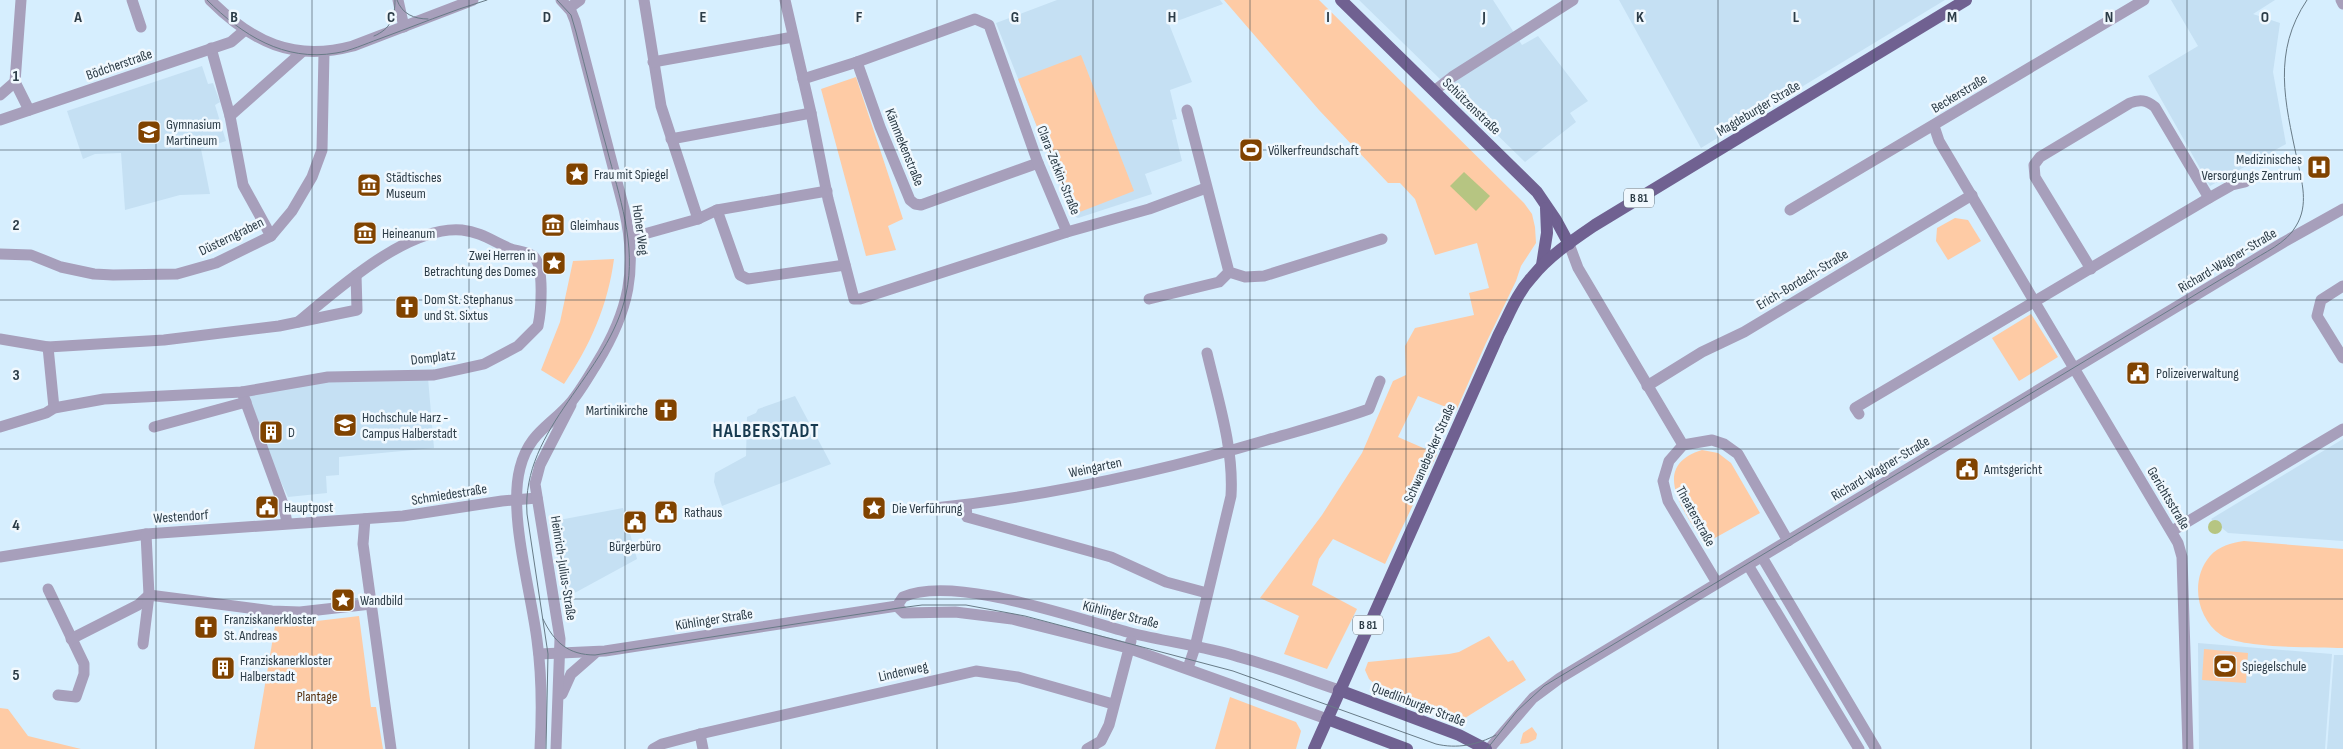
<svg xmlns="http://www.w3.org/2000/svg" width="2343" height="749" font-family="'Sofia Sans Condensed',sans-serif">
  <rect width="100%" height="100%" fill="#d6eefe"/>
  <!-- built -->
  <g fill="#c5e0f3">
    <path d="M1057 0H1220L1223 4 1169 24 1192 82 1170 90 1177 119 1172 120 1182 161 1145 174 1152 194 1078 218 1072 215 996 23Z"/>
    <path d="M1359 0H1493L1522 45 1538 36 1588 101 1570 113 1576 122 1525 162Z"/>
    <path d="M1619 0H1945L1701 148Z"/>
    <path d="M2171 0H2275L2253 14 2280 23 2273 72 2286 144 2210 186 2148 76 2198 46Z"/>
    <path d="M202 66 208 84 213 83 220 102 215 105 226 141 201 149 210 194 180 195 125 210 121 153 95 154 83 159 67 111Z"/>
    <path d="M428 378 434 448 339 457V475L326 476 327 493 288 497 270 458 247 394 329 380Z"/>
    <path d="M795 396 831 464 722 506 714 482 715 473 746 456 747 417 756 413 758 409Z"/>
    <path d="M2343 439V541L2228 533 2211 519Z"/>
    <path d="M623 508 637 559 569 596 559 520Z"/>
    <path d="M2198 643 2332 654 2325 749H2199Z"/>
    <path d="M2334 655H2343V749H2327Z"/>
  </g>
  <!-- green -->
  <g fill="#fecba5">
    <path d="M1224 0H1319L1524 203 1532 214 1535 227 1536 243 1521 266 1516 281 1485 345 1456 411 1418 396 1398 437 1437 454 1385 564 1333 539 1319 559 1312 585 1357 609 1327 669 1284 654 1299 616 1260 598 1322 515 1362 453 1393 381 1406 375 1405 346 1415 328 1474 315 1469 293 1489 288 1477 243 1435 255 1415 199 1400 183H1388L1319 110Z"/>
    <path d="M1081 55 1134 191 1072 215 1018 79Z"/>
    <path d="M856 77 903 219 888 226 896 250 866 256 821 89Z"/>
    <path d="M1955 218 1968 220 1981 241 1948 260 1936 241 1937 228Z"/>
    <path d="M614 259C608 305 590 346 564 384L541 370 560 322 573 261Z"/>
    <path d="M2031 314 2058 357 2019 381 1992 338Z"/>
    <path d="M1702 450 1718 453 1731 463 1760 513 1704 544C1687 514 1647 467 1702 450Z"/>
    <path d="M2244 541 2343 549V648C2316 647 2242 649 2221 635 2196 618 2190 579 2210 556 2219 546 2231 543 2244 541Z"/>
    <path d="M359 616 371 707H376L383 749H254L275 626Z"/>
    <path d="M1489 636 1508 662 1513 660 1526 680 1465 718 1455 717 1379 688 1369 679 1365 670 1368 662 1449 654 1459 652Z"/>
    <path d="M2204 649 2248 653 2246 683 2202 680Z"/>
    <path d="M1230 697 1296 722 1301 731 1296 749H1215Z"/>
    <path d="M0 708 8 709 28 736 81 749H0Z"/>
    <path d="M1532 727 1537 734 1536 739 1528 743 1520 744 1523 733Z"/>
  </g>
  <!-- water -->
  <g fill="#b6c582">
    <path d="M1464 172 1490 196 1476 211 1450 186Z"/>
    <circle cx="2215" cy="527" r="7"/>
  </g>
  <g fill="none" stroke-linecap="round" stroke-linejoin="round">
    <!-- minor -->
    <g stroke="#a79fbb" stroke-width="11">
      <path d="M21 0 15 82 29 110"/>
      <path d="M132 0 141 27"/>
      <path d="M210 0C252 42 293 62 353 46L473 0"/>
      <path d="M398 0 404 27"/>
      <path d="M644 0 661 106 698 219 717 210 740 275 748 279 845 265"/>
      <path d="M785 0 811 113 828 199 854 299H860L1067 232 1149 209 1206 188"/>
      <path d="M2341 0 2343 4"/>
      <path d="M569 8 580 0"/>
      <path d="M211 48 230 116 243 185 271 236"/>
      <path d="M653 62 793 37"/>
      <path d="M857 62 880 127 910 200 915 204 921 205 1038 163"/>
      <path d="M803 79 857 62 975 19 989 25 1038 163 1067 232"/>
      <path d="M1434 91 1452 77 1573 0"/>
      <path d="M0 95 15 82"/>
      <path d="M1187 110 1229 272 1245 277 1264 276 1382 239"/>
      <path d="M230 116 302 52"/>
      <path d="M0 120 231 42 245 30"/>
      <path d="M1934 126 1939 141 2178 543 2182 557 2188 749"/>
      <path d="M671 139 811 113"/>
      <path d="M717 210 827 191"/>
      <path d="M1790 210 2144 0"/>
      <path d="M630 238 698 219"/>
      <path d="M1569 244 1578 268 1683 445"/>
      <path d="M0 254 31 255 61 267 94 274 113 275 177 274 216 263 271 236 292 211 312 177 322 150 324 52"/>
      <path d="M2091 269 2035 177 2034 165 2040 157 2130 103C2140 99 2146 100 2155 107L2209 198"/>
      <path d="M2343 286 2321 300 2317 316 2343 358"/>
      <path d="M1149 299 1219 282 1229 272"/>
      <path d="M0 339 48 347 164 340 279 326 357 310 356 275"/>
      <path d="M48 347 54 408"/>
      <path d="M1647 386 1702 352 1744 332 1972 195"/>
      <path d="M242 392 284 507 287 523"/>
      <path d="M1859 414 1855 408 2209 198 2232 185 2245 182"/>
      <path d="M0 427 46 413 54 408 104 399 242 392 328 377 434 375 484 364 518 346 538 326C541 312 545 265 533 256 528 252 518 251 511 249 494 242 481 232 462 230 408 225 338 289 298 322"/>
      <path d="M154 427 246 402"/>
      <path d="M966 505 967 517 1111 557 1166 582 1207 593"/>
      <path d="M926 509C1042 497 1156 473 1267 440 1301 430 1336 421 1369 409L1380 381"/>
      <path d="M365 519 363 544 391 749"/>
      <path d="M2172 531 2343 429"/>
      <path d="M0 557 146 534 403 516 502 501 537 498"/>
      <path d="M1762 557 1876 749"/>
      <path d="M1748 565 1859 749"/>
      <path d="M1717 583 1668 501 1663 481 1669 461 1683 445 1712 440 1724 444 1738 454 1788 541"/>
      <path d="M48 589 84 664V674L76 697 58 695"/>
      <path d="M149 595 272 611 300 612 371 604"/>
      <path d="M897 606 904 613 955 612 1012 619 1128 648 1327 719"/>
      <path d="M71 639 138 605 149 595"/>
      <path d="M143 644 149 595 146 534"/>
      <path d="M539 654 605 651 897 606 903 597C953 574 1077 619 1131 633 1167 642 1204 646 1239 657 1273 666 1306 679 1339 690"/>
      <path d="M1188 668 1195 647 1231 496C1234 448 1218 400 1207 353"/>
      <path d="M562 694 571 674 595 653"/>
      <path d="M700 734 703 749"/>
      <path d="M540 749C542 713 542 676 537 640 531 591 508 514 520 468 529 432 551 426 572 401 581 390 589 376 597 363 629 311 638 269 624 209L575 21 571 11 561 0"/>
      <path d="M556 749 560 639 535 484 540 465 571 405"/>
      <path d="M653 749 662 744 700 734 976 671 1018 677 1113 704"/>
      <path d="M1087 749 1101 741 1109 725 1131 641"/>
      <path d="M1489 749 1533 698 1560 678 2284 242 2343 209"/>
    </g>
    <!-- major -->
    <g stroke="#706191" stroke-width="12">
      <path d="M1341 0 1537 192 1556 220 1569 244"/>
      <path d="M1542 265 1547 233 1546 208"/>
      <path d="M1339 690 1459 735 1486 749"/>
      <path d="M1327 719 1407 749"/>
      <path d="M1314 749 1499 334C1509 315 1517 293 1532 277 1549 256 1573 240 1595 225L1966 0"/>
    </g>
    <!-- tram -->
    <g stroke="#687b87" stroke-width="1">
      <path d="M207 0C242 35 284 62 336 53 350 51 365 44 379 39 415 26 450 11 487 0"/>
      <path d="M397 0C402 14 414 19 428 19"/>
      <path d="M374 36C391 29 395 17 395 0"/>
      <path d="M543 619C554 642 568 655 595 655L899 608 922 605H966L1025 616 1233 671 1436 744C1457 749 1477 745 1496 735"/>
      <path d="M546 749 548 654 527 514C521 427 609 375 626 294 637 245 619 196 607 149 596 110 586 71 576 32L571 15 557 0"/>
      <path d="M1487 749 1517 711 1544 686 2248 263C2263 253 2287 243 2296 226 2309 205 2302 182 2297 159 2285 102 2272 52 2307 0"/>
    </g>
  </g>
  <!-- grid -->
  <path fill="none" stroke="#2c3c47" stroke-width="1" stroke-opacity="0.55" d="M156 0V749M312 0V749M469 0V749M625 0V749M781 0V749M937 0V749M1093 0V749M1250 0V749M1406 0V749M1562 0V749M1718 0V749M1874 0V749M2031 0V749M2187 0V749M0 150H2343M0 300H2343M0 449H2343M0 599H2343"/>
  <!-- icons -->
  <defs>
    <g id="school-square" transform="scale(1.25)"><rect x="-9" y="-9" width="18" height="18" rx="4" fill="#804300" stroke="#f0f8fe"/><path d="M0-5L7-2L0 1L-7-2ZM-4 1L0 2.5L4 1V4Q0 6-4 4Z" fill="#fff"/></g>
    <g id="stadium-square" transform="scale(1.25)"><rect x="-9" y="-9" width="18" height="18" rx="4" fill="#804300" stroke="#f0f8fe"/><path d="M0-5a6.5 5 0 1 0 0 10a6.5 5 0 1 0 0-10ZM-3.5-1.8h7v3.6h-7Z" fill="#fff"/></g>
    <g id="hospital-square" transform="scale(1.25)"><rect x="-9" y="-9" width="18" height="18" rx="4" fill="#804300" stroke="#f0f8fe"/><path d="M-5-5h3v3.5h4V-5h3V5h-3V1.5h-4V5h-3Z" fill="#fff"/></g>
    <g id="sight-square" transform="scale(1.25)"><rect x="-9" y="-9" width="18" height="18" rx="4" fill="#804300" stroke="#f0f8fe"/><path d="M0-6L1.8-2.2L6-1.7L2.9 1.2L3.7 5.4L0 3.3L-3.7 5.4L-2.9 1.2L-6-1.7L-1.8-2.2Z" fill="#fff"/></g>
    <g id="museum-square" transform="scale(1.25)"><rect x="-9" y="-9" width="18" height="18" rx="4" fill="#804300" stroke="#f0f8fe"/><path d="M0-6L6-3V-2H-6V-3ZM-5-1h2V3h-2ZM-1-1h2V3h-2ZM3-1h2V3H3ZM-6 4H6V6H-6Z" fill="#fff"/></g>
    <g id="church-square" transform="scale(1.25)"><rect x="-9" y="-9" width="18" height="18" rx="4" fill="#804300" stroke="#f0f8fe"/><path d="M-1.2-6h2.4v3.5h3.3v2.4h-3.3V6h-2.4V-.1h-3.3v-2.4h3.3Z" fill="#fff"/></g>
    <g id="civic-square" transform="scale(1.25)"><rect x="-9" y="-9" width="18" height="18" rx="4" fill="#804300" stroke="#f0f8fe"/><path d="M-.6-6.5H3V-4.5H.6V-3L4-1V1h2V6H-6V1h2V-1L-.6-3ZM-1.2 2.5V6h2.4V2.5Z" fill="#fff"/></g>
    <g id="university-square" transform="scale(1.25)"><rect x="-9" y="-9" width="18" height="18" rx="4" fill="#804300" stroke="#f0f8fe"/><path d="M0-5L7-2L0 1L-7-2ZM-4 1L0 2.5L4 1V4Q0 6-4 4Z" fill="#fff"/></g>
    <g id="building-square" transform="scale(1.25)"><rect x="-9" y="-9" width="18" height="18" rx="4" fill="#804300" stroke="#f0f8fe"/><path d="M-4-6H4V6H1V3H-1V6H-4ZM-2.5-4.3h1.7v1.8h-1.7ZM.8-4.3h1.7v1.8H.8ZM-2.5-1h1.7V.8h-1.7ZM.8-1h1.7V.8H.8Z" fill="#fff"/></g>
  </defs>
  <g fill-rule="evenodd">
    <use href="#school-square" x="149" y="132"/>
    <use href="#stadium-square" x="1251" y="150"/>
    <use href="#hospital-square" x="2319" y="167"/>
    <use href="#sight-square" x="577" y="174"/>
    <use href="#museum-square" x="369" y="185"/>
    <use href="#museum-square" x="553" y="225"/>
    <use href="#museum-square" x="365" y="233"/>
    <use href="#sight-square" x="554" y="263"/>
    <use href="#church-square" x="407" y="307"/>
    <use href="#civic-square" x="2138" y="373"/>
    <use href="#church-square" x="666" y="410"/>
    <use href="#university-square" x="345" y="425"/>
    <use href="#building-square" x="271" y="432"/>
    <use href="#civic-square" x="1967" y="469"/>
    <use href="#civic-square" x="267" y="507"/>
    <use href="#sight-square" x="874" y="508"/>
    <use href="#civic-square" x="666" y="512"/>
    <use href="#civic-square" x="635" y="522"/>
    <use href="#sight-square" x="343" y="600"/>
    <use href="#church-square" x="206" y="627"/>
    <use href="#stadium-square" x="2225" y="666"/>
    <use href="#building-square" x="223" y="668"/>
  </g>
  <g text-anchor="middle" stroke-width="5" stroke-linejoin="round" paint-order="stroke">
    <!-- shield labels -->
    <g fill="#f0f8fe" stroke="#67747e" stroke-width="1">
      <rect x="1624" y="188.5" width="30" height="19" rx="4"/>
      <rect x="1353" y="615.5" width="30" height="19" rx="4"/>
    </g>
    <g font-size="12" font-weight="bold" fill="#2c3c47">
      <text x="1639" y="202">B 81</text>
      <text x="1368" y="629">B 81</text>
    </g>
    <!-- street labels -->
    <g font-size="14" fill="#2c3c47" stroke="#f0f8fe">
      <text transform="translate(119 64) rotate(-19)" y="5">Bödcherstraße</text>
      <text transform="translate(1959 93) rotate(-31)" y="5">Beckerstraße</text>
      <text transform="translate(1472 106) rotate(44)" y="5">Schützenstraße</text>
      <text transform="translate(1758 108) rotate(-31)" y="5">Magdeburger Straße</text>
      <text transform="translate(905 147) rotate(68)" y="5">Kämmekenstraße</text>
      <text transform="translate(1059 170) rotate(68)" y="5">Clara-Zetkin-Straße</text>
      <text transform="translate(641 230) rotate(82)" y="5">Hoher Weg</text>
      <text transform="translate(231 236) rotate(-26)" y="5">Düsterngraben</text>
      <text transform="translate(2227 260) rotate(-31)" y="5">Richard-Wagner-Straße</text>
      <text transform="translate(1802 279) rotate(-31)" y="5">Erich-Bordach-Straße</text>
      <text transform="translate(433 357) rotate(-7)" y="5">Domplatz</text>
      <text transform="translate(1429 453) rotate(-66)" y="5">Schwanebecker Straße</text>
      <text transform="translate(1095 467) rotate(-12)" y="5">Weingarten</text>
      <text transform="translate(1880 468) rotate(-31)" y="5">Richard-Wagner-Straße</text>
      <text transform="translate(449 494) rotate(-9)" y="5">Schmiedestraße</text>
      <text transform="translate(2169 498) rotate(59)" y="5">Gerichtsstraße</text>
      <text transform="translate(181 516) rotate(-4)" y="5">Westendorf</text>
      <text transform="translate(1696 516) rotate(61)" y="5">Theaterstraße</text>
      <text transform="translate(564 568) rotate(81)" y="5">Heinrich-Julius-Straße</text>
      <text transform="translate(1121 614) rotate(14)" y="5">Kühlinger Straße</text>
      <text transform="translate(714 619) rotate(-9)" y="5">Kühlinger Straße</text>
      <text transform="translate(903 671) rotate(-13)" y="5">Lindenweg</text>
      <text transform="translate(1419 704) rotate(21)" y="5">Quedlinburger Straße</text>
    </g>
    <!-- poi labels -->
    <g font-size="14" fill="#2c3c47" stroke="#f0f8fe" text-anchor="start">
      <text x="166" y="129">Gymnasium<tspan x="166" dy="16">Martineum</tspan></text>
      <text x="1268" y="155">Völkerfreundschaft</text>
      <text x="2302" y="164" text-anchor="end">Medizinisches<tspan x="2302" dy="16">Versorgungs Zentrum</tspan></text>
      <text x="594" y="179">Frau mit Spiegel</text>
      <text x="386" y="182">Städtisches<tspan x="386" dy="16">Museum</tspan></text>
      <text x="570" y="230">Gleimhaus</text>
      <text x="382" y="238">Heineanum</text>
      <text x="536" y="260" text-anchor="end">Zwei Herren in<tspan x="536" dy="16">Betrachtung des Domes</tspan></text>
      <text x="424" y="304">Dom St. Stephanus<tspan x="424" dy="16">und St. Sixtus</tspan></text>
      <text x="2156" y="378">Polizeiverwaltung</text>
      <text x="648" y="415" text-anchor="end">Martinikirche</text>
      <text x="362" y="422">Hochschule Harz -<tspan x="362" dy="16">Campus Halberstadt</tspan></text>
      <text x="288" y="437">D</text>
      <text x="1984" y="474">Amtsgericht</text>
      <text x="284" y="512">Hauptpost</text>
      <text x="892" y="513">Die Verführung</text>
      <text x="684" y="517">Rathaus</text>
      <text x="635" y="551" text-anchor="middle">Bürgerbüro</text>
      <text x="360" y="605">Wandbild</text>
      <text x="224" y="624">Franziskanerkloster<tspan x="224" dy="16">St. Andreas</tspan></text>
      <text x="240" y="665">Franziskanerkloster<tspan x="240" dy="16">Halberstadt</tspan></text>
      <text x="2242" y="671">Spiegelschule</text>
    </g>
    <!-- park labels -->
    <g font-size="14" fill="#56300e" stroke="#f0f8fe">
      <text x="317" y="701">Plantage</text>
    </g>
    <!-- district labels -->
    <g font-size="19" font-weight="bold" letter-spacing="1" fill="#173a4f" stroke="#f0f8fe">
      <text x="766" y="437">HALBERSTADT</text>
    </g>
  </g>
  <g font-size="16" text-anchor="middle" font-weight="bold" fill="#2c3c47" stroke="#f0f8fe" stroke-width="5" stroke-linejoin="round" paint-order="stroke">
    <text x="78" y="22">A</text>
    <text x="234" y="22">B</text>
    <text x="391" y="22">C</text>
    <text x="547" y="22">D</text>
    <text x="703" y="22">E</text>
    <text x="859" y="22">F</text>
    <text x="1015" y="22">G</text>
    <text x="1172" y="22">H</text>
    <text x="1328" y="22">I</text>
    <text x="1484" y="22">J</text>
    <text x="1640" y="22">K</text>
    <text x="1796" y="22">L</text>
    <text x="1952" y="22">M</text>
    <text x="2109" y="22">N</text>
    <text x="2265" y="22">O</text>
    <text x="16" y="81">1</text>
    <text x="16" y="230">2</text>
    <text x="16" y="380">3</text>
    <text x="16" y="530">4</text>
    <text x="16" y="680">5</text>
  </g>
</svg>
